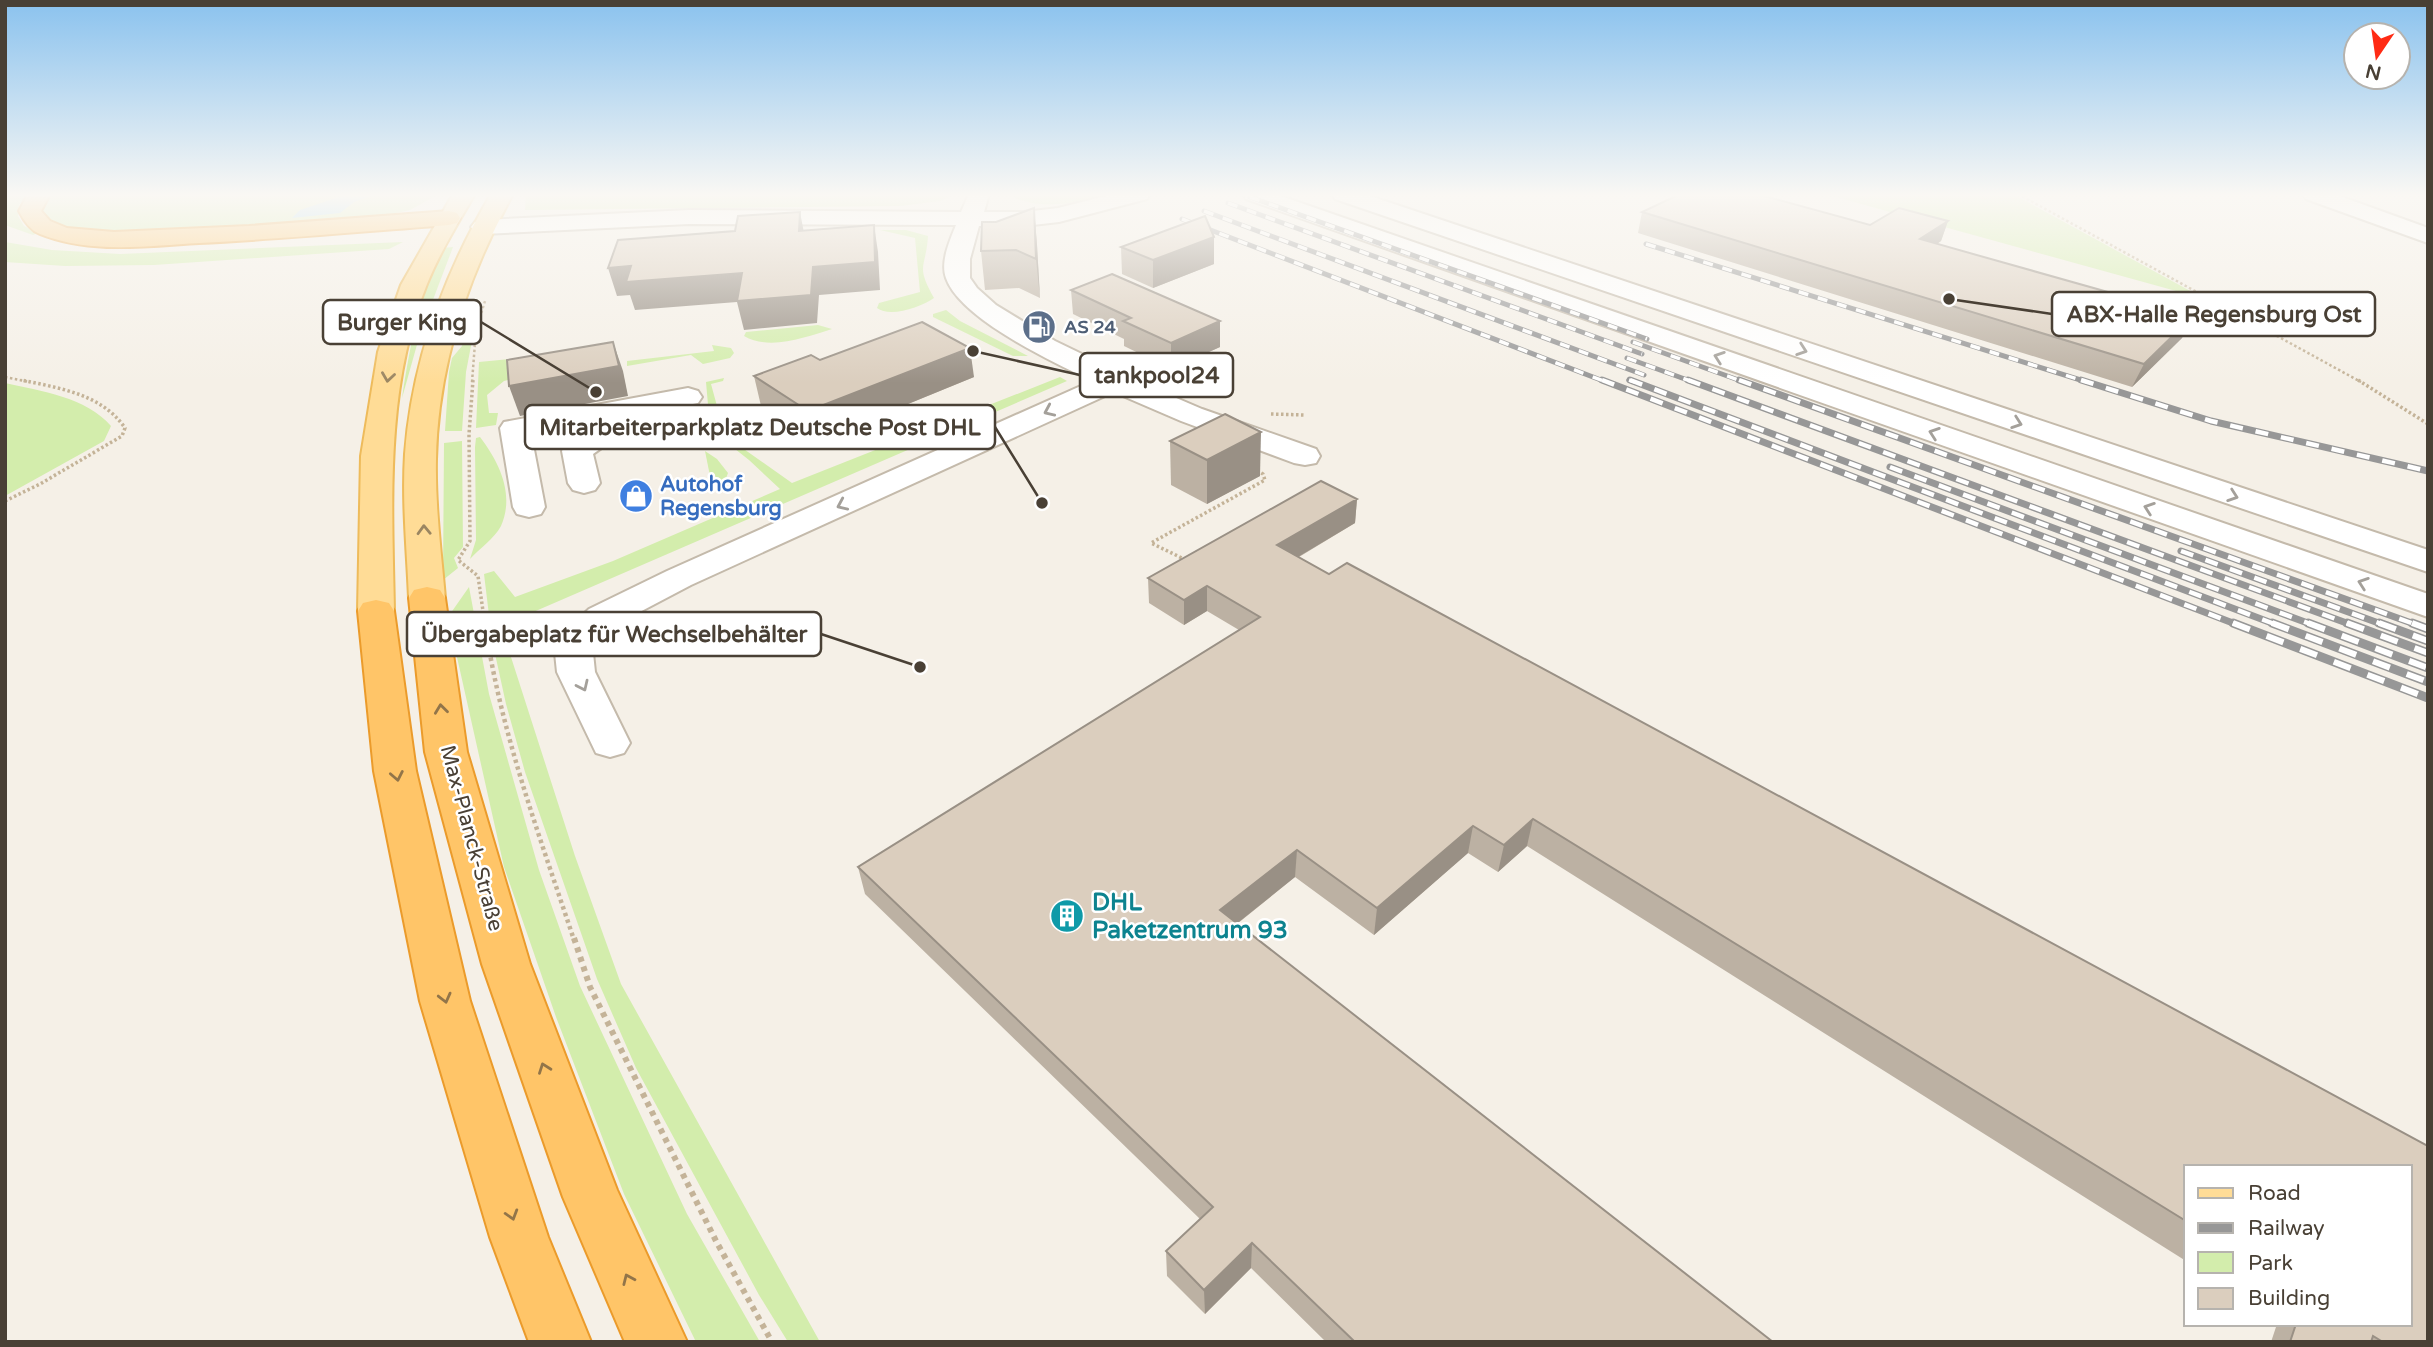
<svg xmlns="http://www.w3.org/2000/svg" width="2433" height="1347" font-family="'Varela Round',sans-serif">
  <rect width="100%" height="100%" fill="#f5f0e7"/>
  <!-- green -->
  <g fill="#d3edac">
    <path d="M5 194H28L19 205 18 216 24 226 38 233 33 235 5 225Z"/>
    <path d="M46 194H439L410 210 364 220 150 235 70 230 48 221 40 211Z"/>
    <path d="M526 194H957L940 201 900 206 525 210Z"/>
    <path d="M1008 194H1107C1079 204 1034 211 1008 194Z"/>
    <path d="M1825 194H2013L2205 299Z"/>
    <path d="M880 230H906L928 236C926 269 915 264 934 298 921 307 890 318 877 308L879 303 920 292 915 238Z"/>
    <path d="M5 242 52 250 120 254 403 242 389 249 154 265 65 266 5 262Z"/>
    <path d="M453 247 420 334 402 398C410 346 419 295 443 248Z"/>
    <path d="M473 309H478L466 372 462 431H445L449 372 452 358 462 346Z"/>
    <path d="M946 310 960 321 1028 356H1013L933 317V314Z"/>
    <path d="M818 325 832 329C806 337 770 351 744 336L746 332Z"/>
    <path d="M712 345 731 348 734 353 730 358 703 364 691 355 627 366V361L714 351Z"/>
    <path d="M551 355 517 378 504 381 487 395 489 413H498L496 425 476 428 479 362Z"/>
    <path d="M1060 377 1067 381 501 626 575 856 621 984 820 1342H788L759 1295 636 1068 597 979 525 772 506 704 492 640 484 574 494 571 515 597 613 561 780 489 749 460 716 434 709 416 706 382 724 378 723 381 711 384 723 428 731 440 792 483Z"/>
    <path d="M5 383C41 391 86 397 111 426L104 441 5 496Z"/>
    <path d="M480 437C499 462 515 494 501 526 494 539 480 548 470 559L476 540 475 447 476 438Z"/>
    <path d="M462 441 463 547 454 558 458 568 443 580 444 443Z"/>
    <path d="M705 451 717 459 728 473 725 481 712 486Z"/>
    <path d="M469 587 489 694 539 870 580 986 687 1214 760 1342H696L624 1194 556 1017 504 867 448 617Z"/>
  </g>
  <!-- water -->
  <path fill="#9ed7f7" d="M348 194H376L354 202 340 213 292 218 300 210Z"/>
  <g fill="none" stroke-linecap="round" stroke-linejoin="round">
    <!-- minor casing -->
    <g stroke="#c4baab" stroke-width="4">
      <g id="minor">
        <path d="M969 194H989L984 212H1024L1058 208 1114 194H1150L1147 199 1059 222 1024 226H979L970 259V278L977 288 996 305 1055 341 1146 385 1202 409 1316 449 1320 456 1316 463 1305 465 1294 463 1181 421 1109 390 1105 396 691 585 615 625 600 640 593 653 595 672 630 743 624 753 610 757 596 753 557 672 555 653 571 626 589 609 667 571 1083 385 1086 378C1049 360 960 318 946 278 940 262 950 240 956 225L689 224 483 234 475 232 471 227 475 222 483 220 689 210 961 212Z"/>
        <path d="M1243 194H1275L2428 594V617L1246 199Z"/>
        <path d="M1332 194H1364L2428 550V572L1335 199Z"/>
        <path d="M2303 194H2334L2428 228V243L2306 199Z"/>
        <path d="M688 388 698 391 702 397 698 403 647 413 642 419 593 454 600 483 595 490 584 493 573 490 568 483 562 451 566 444 600 422 531 434 545 507 541 514 529 517 517 514 513 507 500 428 504 422Z"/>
      </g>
    </g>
    <!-- major casing -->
    <g stroke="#eebb5b" stroke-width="4">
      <g id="major">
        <path d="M453 194H475C458 223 440 252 427 284 385 387 392 501 394 611L389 619 376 622 363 619 358 611 361 456 378 352 401 285Z"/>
        <path d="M491 194H513C468 275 438 365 436 459 435 505 441 552 445 598L440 606 427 609 414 606 409 598C407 550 402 502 405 454 412 361 444 274 491 194Z"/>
      </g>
    </g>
    <!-- highway casing -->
    <g stroke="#eb9b2b" stroke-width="4">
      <g id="highway">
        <path d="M28 194H50L41 211 50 221 67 228 114 232 249 226 449 211 457 213 460 218 457 223 449 225C366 231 282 239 199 243 147 246 89 254 40 234 30 230 24 221 19 211Z"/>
        <path d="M427 587 440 590 445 598 467 752 530 964 617 1190 687 1342H625L563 1197 482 964 425 752 409 598 414 590Z"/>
        <path d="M376 600 389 603 394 611 416 771 470 1001 548 1237 591 1342H529L490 1237 420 1001 374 771 358 611 363 603Z"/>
      </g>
    </g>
    <!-- path-far3 -->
    <g stroke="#c4b398" stroke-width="2.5" stroke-dasharray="2.5 2.5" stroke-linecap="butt">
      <path d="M2018 194 2361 382"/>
      <path d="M2213 298 2238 296"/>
      <path d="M5 377 30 382"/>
      <path d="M472 382 476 330 485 301"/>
    </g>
    <!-- path-far2 -->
    <g stroke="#c4b398" stroke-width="3.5" stroke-dasharray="2.5 2.5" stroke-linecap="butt">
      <path d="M473 380 469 434 470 541 458 560 478 576 485 625"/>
      <path d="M2358 380 2428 424"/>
      <path d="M1271 414 1305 415"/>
      <path d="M5 501 40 484 122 436 125 428C102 394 59 388 21 380"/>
      <path d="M1186 560 1151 543 1265 480 1263 474 1256 470"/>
    </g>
    <!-- path-far1 -->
    <path stroke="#c4b398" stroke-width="4.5" stroke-dasharray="3.5 3.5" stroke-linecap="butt" d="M485 623C500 731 540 837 574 940"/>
    <!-- path -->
    <path stroke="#c4b398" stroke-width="6" stroke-dasharray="5 5" stroke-linecap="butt" d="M574 938 590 987 716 1241 772 1342"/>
    <!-- minor -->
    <use href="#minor" fill="#fff" fill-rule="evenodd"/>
    <!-- major -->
    <use href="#major" fill="#ffdc96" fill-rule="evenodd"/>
    <!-- highway -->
    <use href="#highway" fill="#ffc568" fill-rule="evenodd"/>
    <!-- rail-far2 casing -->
    <g stroke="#979797" stroke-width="5">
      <g id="rail-far2">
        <path d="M1250 197 1647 339"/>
        <path d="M1228 203 1642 354"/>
        <path d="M1204 211 1644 375"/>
        <path d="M1182 219 1606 382"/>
        <path d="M1646 244 2087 382"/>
        <path d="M1633 342 1744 382"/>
        <path d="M1627 358 1693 382"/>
        <path d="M1629 380 1635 382"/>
      </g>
    </g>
    <!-- rail-far1 casing -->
    <g stroke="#979797" stroke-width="7">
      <g id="rail-far1">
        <path d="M1602 380 2238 625"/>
        <path d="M1630 380 2277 625"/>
        <path d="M1688 380 2352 625"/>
        <path d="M1739 380 2417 625"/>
        <path d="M2081 380 2211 421 2428 471"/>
        <path d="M1890 467 2313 625"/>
        <path d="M2181 551 2384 625"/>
      </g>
    </g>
    <!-- rail casing -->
    <g stroke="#979797" stroke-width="9">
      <g id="rail">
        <path d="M2233 623 2428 698"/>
        <path d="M2272 623 2428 682"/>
        <path d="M2308 623 2428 668"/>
        <path d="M2347 623 2428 653"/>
        <path d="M2379 623 2428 641"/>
        <path d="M2412 623 2428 629"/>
      </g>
    </g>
    <!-- rail-far2 -->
    <use href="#rail-far2" stroke="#fff" stroke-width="3.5" stroke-dasharray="10" stroke-linecap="butt"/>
    <!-- rail-far1 -->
    <use href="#rail-far1" stroke="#fff" stroke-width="4.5" stroke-dasharray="13" stroke-linecap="butt"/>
    <!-- rail -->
    <use href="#rail" stroke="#fff" stroke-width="6" stroke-dasharray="18" stroke-linecap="butt"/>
  </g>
  <!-- wall -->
  <g fill="#bcb1a3">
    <path d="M1034 208 1037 245 1040 298 1019 288 985 290 981 251 996 222Z"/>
    <path d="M1642 212 1870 225 1948 221 1941 241 1937 244 2193 316 2182 338 2132 387 1638 233Z"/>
    <path d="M1214 237V264L1153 288 1122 274 1121 247Z"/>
    <path d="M1071 290 1220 321V347L1171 369 1124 346V339L1073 314Z"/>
    <path d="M820 360 974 377 815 442 761 406 754 376Z"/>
    <path d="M612 433 637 434 624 443 615 441Z"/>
    <path d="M1170 441 1260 476 1207 504 1171 485Z"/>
    <path d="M1321 481 1357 499 1355 523 1299 557 1329 574 1347 563 2428 1146V1342H2271L2277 1324H2410V1167H2186V1261L1527 846 1498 872 1468 853 1374 935 1295 877 1237 924 1773 1342H1326L1251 1268 1205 1314 1167 1276 1166 1251 1200 1219 865 894 858 867 1239 630 1207 611 1184 625 1149 603 1148 578Z"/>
  </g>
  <!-- shaded-wall -->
  <g fill="#999085">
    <path d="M1034 208 1037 245 1040 298 1036 259Z"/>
    <path d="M800 212 805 238 799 231Z"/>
    <path d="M1948 221 1941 241 1913 260 1920 239Z"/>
    <path d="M874 225 878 252 880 290 819 295 817 323 744 330 737 302 635 310 630 295 617 296 608 268 631 266 813 267Z"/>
    <path d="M1214 237V264L1153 288V260Z"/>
    <path d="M2193 316 2182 338 2132 387 2144 364Z"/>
    <path d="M1220 321V347L1171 369V343Z"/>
    <path d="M613 342 623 371 628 396 520 416 509 386Z"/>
    <path d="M970 348 974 377 815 442 808 411Z"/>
    <path d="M585 419 588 427 567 440 536 446 533 438Z"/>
    <path d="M633 419 637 434 624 443 621 435Z"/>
    <path d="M1261 432 1260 476 1207 504V460Z"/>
    <path d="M1357 499 1355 523 1276 570 1277 545Z"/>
    <path d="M1207 586V611L1184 625V600Z"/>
    <path d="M1533 819 1527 846 1498 872 1504 845Z"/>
    <path d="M1473 826 1468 853 1374 935 1377 908Z"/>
    <path d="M1297 850 1295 877 1220 937V910Z"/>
    <path d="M1252 1243 1251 1268 1205 1314 1204 1290Z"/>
  </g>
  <!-- building -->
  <g fill="#dbcebe" stroke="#999085" stroke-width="2">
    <path d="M1680 194H1757L1870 225 1899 208 1948 221 1920 239 2193 316 2144 364 1642 212Z"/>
    <path d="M1034 208 1036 259 1016 250 981 251 982 222H996Z"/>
    <path d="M800 212 799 231 874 225 875 262 813 267 811 295 737 301 742 273 626 282 631 266 608 268 618 240 735 231 738 216Z"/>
    <path d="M1205 216 1214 237 1153 260 1121 247Z"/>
    <path d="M1112 274 1220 321 1171 343 1123 321 1131 318 1071 290Z"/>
    <path d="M922 322 970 348 808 411 754 376 811 355 820 360Z"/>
    <path d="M613 342 619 366 509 386 507 360Z"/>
    <path d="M1225 414 1261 432 1207 460 1170 441Z"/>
    <path d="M1321 481 1357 499 1277 545 1329 574 1347 563 2428 1146V1342H2383L2373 1336 2371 1342H2290L2296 1324H2410V1167H2186V1221L1533 819 1504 845 1473 826 1377 908 1297 850 1220 910 1773 1342H1355L1252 1243 1204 1290 1166 1251 1213 1207 858 867 1260 617 1207 586 1184 600 1148 578Z"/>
  </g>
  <!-- one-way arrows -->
  <defs><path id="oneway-chevron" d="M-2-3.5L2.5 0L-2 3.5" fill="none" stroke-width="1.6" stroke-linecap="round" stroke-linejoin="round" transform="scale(1.75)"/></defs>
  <g stroke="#a4a09a">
    <use href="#oneway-chevron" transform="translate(1802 350) rotate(19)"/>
    <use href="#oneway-chevron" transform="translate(1719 357) rotate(-161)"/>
    <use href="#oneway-chevron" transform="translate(1049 411) rotate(156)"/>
    <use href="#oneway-chevron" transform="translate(2017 423) rotate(19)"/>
    <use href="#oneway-chevron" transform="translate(1934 433) rotate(-161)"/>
    <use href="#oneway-chevron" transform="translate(2233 496) rotate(19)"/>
    <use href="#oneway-chevron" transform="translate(842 505) rotate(156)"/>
    <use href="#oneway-chevron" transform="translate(2149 508) rotate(-161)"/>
    <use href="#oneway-chevron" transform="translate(2363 583) rotate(-161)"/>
    <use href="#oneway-chevron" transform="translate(583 686) rotate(65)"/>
  </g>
  <g stroke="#9b8661">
    <use href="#oneway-chevron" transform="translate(388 377) rotate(98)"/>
    <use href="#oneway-chevron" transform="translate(424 530) rotate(-92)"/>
  </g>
  <g stroke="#927549">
    <use href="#oneway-chevron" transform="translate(441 709) rotate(-97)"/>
    <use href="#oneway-chevron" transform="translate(397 776) rotate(79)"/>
    <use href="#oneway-chevron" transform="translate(445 998) rotate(76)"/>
    <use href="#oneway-chevron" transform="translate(544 1068) rotate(-110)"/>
    <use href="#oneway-chevron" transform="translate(512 1215) rotate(73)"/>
    <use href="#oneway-chevron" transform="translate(628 1279) rotate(-114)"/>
  </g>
  <!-- sky -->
  <linearGradient id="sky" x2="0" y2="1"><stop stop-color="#8ac2ee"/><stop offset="0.51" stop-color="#faf8f4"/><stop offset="1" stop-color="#faf8f4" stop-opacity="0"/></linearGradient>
  <rect width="2433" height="383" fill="url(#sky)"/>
  <!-- icons -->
  <defs>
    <g id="fuel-disc" transform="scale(1.75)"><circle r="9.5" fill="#5c6f8a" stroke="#fff"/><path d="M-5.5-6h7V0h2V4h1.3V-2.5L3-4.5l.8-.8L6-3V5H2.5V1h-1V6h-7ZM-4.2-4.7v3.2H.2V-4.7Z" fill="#fff"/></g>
    <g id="shop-disc" transform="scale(1.75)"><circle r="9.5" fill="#3f7fe0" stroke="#fff"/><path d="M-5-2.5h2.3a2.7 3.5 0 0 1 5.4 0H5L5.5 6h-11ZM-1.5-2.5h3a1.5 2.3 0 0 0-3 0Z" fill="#fff"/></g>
    <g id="building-disc" transform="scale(1.75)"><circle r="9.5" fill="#0f9aa8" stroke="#fff"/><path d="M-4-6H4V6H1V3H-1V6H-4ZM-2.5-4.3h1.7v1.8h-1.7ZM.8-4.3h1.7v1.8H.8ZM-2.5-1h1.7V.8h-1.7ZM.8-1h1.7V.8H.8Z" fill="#fff"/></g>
  </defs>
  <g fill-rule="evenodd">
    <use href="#fuel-disc" x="1039" y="327"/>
    <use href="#shop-disc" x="636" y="496"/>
    <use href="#building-disc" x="1067" y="916"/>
  </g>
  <g text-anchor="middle" stroke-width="5" stroke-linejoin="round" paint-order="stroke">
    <!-- far-service labels -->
    <g font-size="18" font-weight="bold" fill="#4e5e75" stroke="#fff" text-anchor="start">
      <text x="1064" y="333">AS 24</text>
    </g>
    <!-- shop labels -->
    <g font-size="21" font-weight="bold" fill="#366cbe" stroke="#fff" text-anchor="start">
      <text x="660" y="491">Autohof<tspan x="660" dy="24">Regensburg</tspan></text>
    </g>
    <!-- street labels -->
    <g font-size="21" fill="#494035" stroke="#fff">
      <text transform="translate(472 838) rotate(75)" y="7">Max-Planck-Straße</text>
    </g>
    <!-- near-culture labels -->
    <g font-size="24" font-weight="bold" fill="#0d838f" stroke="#fff" text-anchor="start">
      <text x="1092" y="910">DHL<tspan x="1092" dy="28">Paketzentrum 93</tspan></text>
    </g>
  </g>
  <!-- callouts -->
  <path fill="none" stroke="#494035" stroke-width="2.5" d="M1949 299L2052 314M596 392L481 322M973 351L1080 375M1042 503L995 427M920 667L821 634"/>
  <g fill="#494035" stroke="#fff" stroke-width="2.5">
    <circle cx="1949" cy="299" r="7"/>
    <circle cx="596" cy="392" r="7"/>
    <circle cx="973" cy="351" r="7"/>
    <circle cx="1042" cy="503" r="7"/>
    <circle cx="920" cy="667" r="7"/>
  </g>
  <g fill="#fff" stroke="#494035" stroke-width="2.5">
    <rect x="2052" y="292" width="323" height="44" rx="7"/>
    <rect x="323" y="300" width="158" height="44" rx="7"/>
    <rect x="1080" y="353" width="153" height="44" rx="7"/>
    <rect x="525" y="405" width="470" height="44" rx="7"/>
    <rect x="407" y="612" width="414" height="44" rx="7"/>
  </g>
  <g font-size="23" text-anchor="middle" font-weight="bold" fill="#494035">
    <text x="2214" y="322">ABX-Halle Regensburg Ost</text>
    <text x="402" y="330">Burger King</text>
    <text x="1157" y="383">tankpool24</text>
    <text x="760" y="435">Mitarbeiterparkplatz Deutsche Post DHL</text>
    <text x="614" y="642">Übergabeplatz für Wechselbehälter</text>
  </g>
  <!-- border -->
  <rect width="2433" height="1347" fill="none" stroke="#494035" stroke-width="14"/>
  <!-- legend -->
  <rect x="2184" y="1165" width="228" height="161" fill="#ffffff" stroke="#b6b3ae" stroke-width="2"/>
  <rect x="2198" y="1188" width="35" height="10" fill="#ffdc96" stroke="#b6b3ae" stroke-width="2"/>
  <text x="2248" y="1200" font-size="21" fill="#494035">Road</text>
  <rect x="2198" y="1223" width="35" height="10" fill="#979797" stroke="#b6b3ae" stroke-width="2"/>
  <text x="2248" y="1235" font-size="21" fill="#494035">Railway</text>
  <rect x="2198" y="1252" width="35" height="21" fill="#d3edac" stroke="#b6b3ae" stroke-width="2"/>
  <text x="2248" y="1270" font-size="21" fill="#494035">Park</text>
  <rect x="2198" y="1288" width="35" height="21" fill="#dbcebe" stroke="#b6b3ae" stroke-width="2"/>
  <text x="2248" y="1305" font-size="21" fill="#494035">Building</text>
  <!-- north arrow -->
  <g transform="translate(2377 56) rotate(193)"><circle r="33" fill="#ffffff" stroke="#b6b3ae" stroke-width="2"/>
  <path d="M0-5L12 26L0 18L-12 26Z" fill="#ff2b14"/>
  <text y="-10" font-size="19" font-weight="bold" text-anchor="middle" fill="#494035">N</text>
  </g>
</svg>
